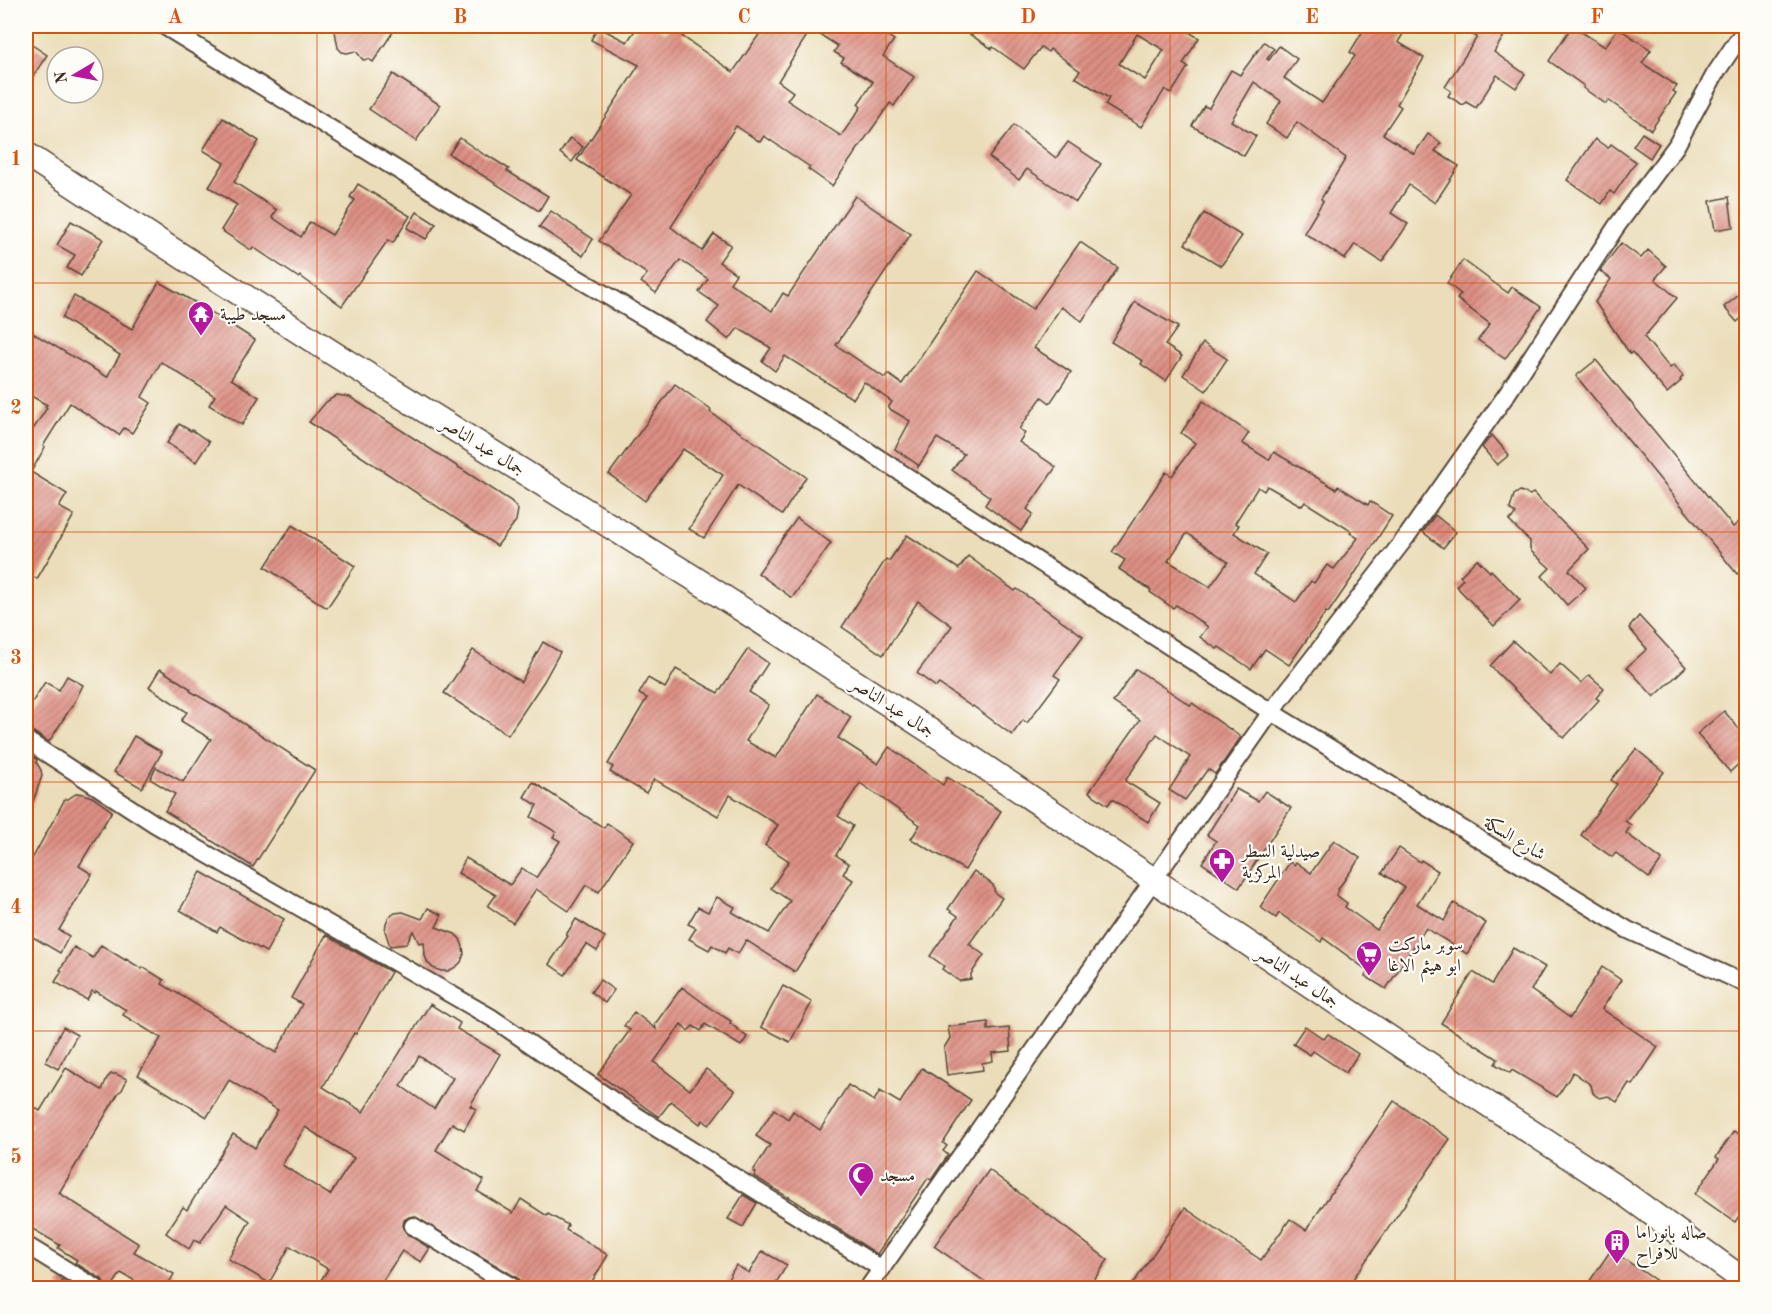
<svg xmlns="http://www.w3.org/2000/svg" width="1772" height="1314" font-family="'Old Standard TT',Amiri,serif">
  <defs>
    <pattern id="building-hatch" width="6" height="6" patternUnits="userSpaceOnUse" patternTransform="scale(1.5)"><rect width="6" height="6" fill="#dd8f84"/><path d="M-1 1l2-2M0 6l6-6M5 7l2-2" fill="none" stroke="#b4756b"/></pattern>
  </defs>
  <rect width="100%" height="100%" fill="#fdfcf7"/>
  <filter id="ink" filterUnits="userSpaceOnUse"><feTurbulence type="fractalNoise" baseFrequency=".0167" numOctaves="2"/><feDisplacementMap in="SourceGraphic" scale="12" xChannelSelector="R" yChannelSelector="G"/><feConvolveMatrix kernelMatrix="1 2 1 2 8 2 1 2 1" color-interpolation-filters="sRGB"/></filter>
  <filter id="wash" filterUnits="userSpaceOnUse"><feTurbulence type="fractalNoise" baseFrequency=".008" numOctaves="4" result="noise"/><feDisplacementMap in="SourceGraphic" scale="24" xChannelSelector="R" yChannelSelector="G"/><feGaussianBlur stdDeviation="1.35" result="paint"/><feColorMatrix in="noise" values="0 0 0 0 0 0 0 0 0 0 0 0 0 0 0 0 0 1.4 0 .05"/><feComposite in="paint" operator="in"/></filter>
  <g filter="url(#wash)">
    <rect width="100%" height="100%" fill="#ebddba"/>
    <g id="blocks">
      <!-- building -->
      <g fill="url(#building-hatch)" fill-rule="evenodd">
        <path d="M334 26H397L373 62 368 59 363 60 356 51 347 53 342 52 338 48Z"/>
        <path d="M638 26H655L666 33 671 26H690L682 36 733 72 765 26H886L882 32 894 40 883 56 914 77 894 106 890 103 832 186 808 169 810 167 764 136 760 142 736 126 671 227 702 251 714 234 731 245 719 262 736 274 730 283 772 311 783 293 788 296 855 196 911 234 836 345 885 378 888 374 902 384 978 271 1033 309 1080 242 1118 268 1082 321 1061 307 1034 348 1071 372 1050 403 1042 397 1019 429 1025 433 1019 442 1056 467 1027 509 1033 514 1021 531 985 505 990 497 952 470 964 454 937 438 918 467V465L895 449 910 421 888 408 892 402 864 382 853 399 785 356 775 371 762 361 771 348 738 328 729 340 707 322 719 306 699 292 708 279 680 260 656 293 641 282 647 274 599 241 631 195 577 160 639 65 591 40 598 27 627 42ZM811 29 838 46 834 52 844 58 841 62 873 82 858 104 861 107 841 136 787 100 793 92 778 81Z"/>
        <path d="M957 26H1179L1199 38 1183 64 1188 67 1171 94 1165 89 1141 127 1105 105 1109 98 1075 77 1080 71 1050 49 1048 52 1041 47 1024 69 993 47 992 49ZM1137 34 1164 50 1145 80 1119 64Z"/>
        <path d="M1366 26H1408L1398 42 1424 58 1397 104 1401 107 1383 134 1414 154 1428 134 1441 143 1435 151 1459 166 1435 203 1409 185 1391 213 1408 224 1382 262 1355 244 1345 259 1304 233 1323 201 1321 199 1346 158 1297 122 1287 138 1266 124 1281 101 1254 82 1231 121 1256 136 1244 156 1192 126 1204 106 1209 108 1231 70 1240 75 1264 42 1274 49 1267 59 1269 60 1279 46 1297 59 1284 78 1322 103 1355 56 1350 52Z"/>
        <path d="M1458 26H1510L1494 52 1525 74 1516 88 1497 75 1476 108 1466 102 1463 105 1448 96 1451 91 1445 87 1477 37Z"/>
        <path d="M1572 26 1605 47 1618 28 1651 50 1642 63 1677 86 1673 91 1676 93 1651 130 1608 100 1606 104 1583 88 1584 86 1549 61Z"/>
        <path d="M26 41 47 55 26 87Z"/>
        <path d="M393 74 440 105 416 141 369 109Z"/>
        <path d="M223 118 259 141 234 182 277 210 272 217 301 237 310 222 332 235 355 200 350 197 358 184 410 216 393 243 388 240 342 306 300 276 299 278 253 247 251 250 221 230 237 205 209 187 224 163 203 150Z"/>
        <path d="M1014 125 1056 158 1068 142 1101 164 1076 202 1027 169 1019 180 989 157Z"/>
        <path d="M1642 133 1659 144 1650 158 1633 146Z"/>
        <path d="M460 138 486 156 487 155 509 169 507 171 548 196 539 211 449 154Z"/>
        <path d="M570 138 583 147 572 162 560 153Z"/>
        <path d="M1595 139 1608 148 1611 144 1636 162 1614 194 1610 191 1602 204 1567 180Z"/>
        <path d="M1729 197 1733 227 1715 230 1710 201Z"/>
        <path d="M551 211 593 239 583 256 539 227Z"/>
        <path d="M417 212 436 224 426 239 407 228Z"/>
        <path d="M1204 213 1242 236 1221 266 1185 244Z"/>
        <path d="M71 221 103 239 81 276 67 268 75 255 57 245Z"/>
        <path d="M1621 243 1641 258 1648 250 1666 266 1655 279 1677 298 1644 337 1670 368 1674 365 1683 376 1680 380 1681 381 1667 393 1632 352 1630 354 1595 302 1611 279 1600 271Z"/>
        <path d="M1463 260 1508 293 1512 287 1541 307 1505 359 1478 340 1490 324 1457 299 1461 294 1447 283Z"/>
        <path d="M159 282 203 307 255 340 231 379 259 397 242 425 209 405 215 396 161 362 142 397 151 403 132 433 124 428 119 435 70 403 43 446 45 447 31 472 67 494 59 507 74 515 37 579 26 572V436L28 437 47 408 45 407 47 405 26 393V329L107 377 120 355 62 318 74 296 132 329Z"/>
        <path d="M1739 295 1746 304V314L1737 322 1724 307Z"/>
        <path d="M1135 302 1178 327 1165 345 1182 356 1166 381 1141 364 1143 361 1111 342Z"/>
        <path d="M1203 343 1227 359 1206 391 1183 375Z"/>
        <path d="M1596 360 1733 527 1746 516V567L1737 574 1576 376Z"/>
        <path d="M675 384 711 410 710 412 806 477 782 515 738 485 704 538 689 529 723 475 683 449 645 501 609 474Z"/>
        <path d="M337 395 350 397 511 501 518 510 516 521 497 546 309 422 326 402Z"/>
        <path d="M1203 401 1249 433 1242 443 1269 460 1274 452 1336 489 1338 486 1368 505 1370 501 1392 516 1352 578 1328 613 1326 612 1289 665 1265 649 1251 669 1219 647 1217 649 1200 637 1208 627 1176 605 1173 608 1150 592 1151 590 1119 569 1125 560 1112 552 1166 472 1172 476 1195 443 1181 433ZM1267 486 1302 506 1305 502 1351 531 1350 533 1358 538 1334 569 1327 565 1314 583 1311 581 1296 602 1254 574 1267 554 1234 533 1239 525 1235 523 1258 487 1264 491ZM1187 533 1228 562 1210 587 1168 561Z"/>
        <path d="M179 424 191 431 192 430 209 442 196 462 167 443Z"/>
        <path d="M1492 435 1509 455 1497 465 1482 447Z"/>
        <path d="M1520 491 1530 495 1533 493 1589 549 1569 570 1586 588 1567 605 1542 576 1550 568 1532 552 1530 548V541L1509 521 1516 514 1510 509 1514 495Z"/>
        <path d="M1435 515 1456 532 1443 548 1423 532Z"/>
        <path d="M797 518 831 543 792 598 758 573Z"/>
        <path d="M292 525 355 566 327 608 265 567Z"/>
        <path d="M907 535 959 569 968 556 1015 591 1017 589 1083 636 1054 675 1060 679 1027 723 1023 720 1012 735 973 706 972 707 939 684 936 687 917 673 952 626 918 601 883 655 842 627 886 559 889 561Z"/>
        <path d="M1477 559 1490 572 1491 570 1520 600 1494 626 1456 586 1463 579 1460 576Z"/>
        <path d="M1639 616 1686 667 1654 697 1627 667 1647 649 1629 628Z"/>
        <path d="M1513 641 1550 675 1560 664 1581 683 1589 675 1604 688 1596 698 1599 700 1564 738 1490 666Z"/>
        <path d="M543 642 560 652 544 681 508 735 444 693 473 650 521 682Z"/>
        <path d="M748 649 768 663 749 692 769 705 746 741 776 758 817 694 851 717 838 738 878 764 889 747 943 785 947 777 1001 811 965 870 911 839 920 825 860 783 838 816 853 826 836 855 849 864 843 874 853 880 795 972 746 940 738 954 728 948 725 953 712 945 709 950 689 939 696 928 688 924 698 907 708 912 717 897 735 907 732 912 769 933 790 901 771 888 789 861 765 845 778 825 730 795 718 816 654 779 646 793 610 772 613 767 608 764 647 698 639 694 648 678 665 688 676 669 718 693Z"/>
        <path d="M160 669 191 689 190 691 224 711 315 770 253 867 165 811 175 794 150 779 156 767 183 782 211 739 181 721 187 712 149 687Z"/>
        <path d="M1136 669 1190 705 1192 703 1241 737 1215 774 1208 769 1185 800 1169 790 1190 757 1157 734 1125 781 1160 803 1148 822 1112 799 1108 805 1089 792 1140 720 1113 702Z"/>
        <path d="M67 676 83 685 75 701 49 742 32 731 26 730V712L45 682 59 690Z"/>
        <path d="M1724 711 1746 737V757L1730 772 1697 734Z"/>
        <path d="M134 736 162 752 142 788 114 772Z"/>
        <path d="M1636 749 1664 772 1625 821 1631 825 1626 833 1662 860 1649 878 1616 853 1612 857 1581 835 1617 784 1611 780Z"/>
        <path d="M26 752 37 760 36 762 41 770 42 776 28 816 26 815Z"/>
        <path d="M533 782 604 828 607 823 633 841 599 892 586 885 569 911 536 889 513 923 488 906 496 895 458 873 466 858 510 885 522 868 536 878 560 841 553 837 556 832 531 817 537 805 524 797Z"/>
        <path d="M1236 789 1258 801 1265 791 1291 808 1239 888 1202 863 1216 841 1207 835Z"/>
        <path d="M77 793 83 794 92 797 112 811 79 866 92 874 59 930 69 936 60 953 26 933V870L65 799H68Z"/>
        <path d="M1334 840 1360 858 1338 889 1339 890 1336 895 1347 903 1345 907 1377 930 1404 887 1382 873 1399 848 1420 862 1421 860 1438 871 1417 904 1444 921 1454 903 1486 923 1467 954 1426 928 1386 989 1365 976 1368 971 1323 938 1321 942 1279 913 1276 918 1260 907 1290 862 1294 865 1296 862 1311 873Z"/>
        <path d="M974 871 993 885 995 893 1002 898 969 944 984 955 971 974V979L959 981 942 969 944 966 930 956 958 916 948 909Z"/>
        <path d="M201 872 284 919 266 952 220 927 217 932 180 910Z"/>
        <path d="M428 908 442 915 436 927 455 934 460 939 463 947 464 954 461 962 456 967 448 971H441L433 968 428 963 425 956 424 942 419 943 413 931 406 944 390 946 385 931 386 923 389 917 395 913 403 912 422 919Z"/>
        <path d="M576 919 605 937 597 951 586 944 565 975 549 964 568 936 566 935Z"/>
        <path d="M326 935 391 972 356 1034 354 1033 323 1087 363 1112 430 1004 460 1023 457 1029 500 1054 470 1106 476 1109 464 1130 452 1123 436 1150 484 1180 477 1191 513 1213 521 1199 547 1216 548 1214 568 1225 566 1230 608 1255 588 1288H526L519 1279 414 1216 409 1217 404 1220 403 1225 404 1230 408 1235 430 1248 421 1262 402 1251 378 1288H316L328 1269 290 1246 269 1283 228 1259 250 1221 226 1205 200 1243 194 1240 189 1249 166 1233 183 1207 187 1210 233 1134 255 1148 278 1110 229 1080 207 1117 138 1075 161 1038 123 1015 126 1010 96 991 95 993 92 991 87 1000 55 982 62 971 60 970 74 947 93 958 101 945 125 960 126 959 142 969 143 967 164 980 162 984 276 1053 302 1004 291 998ZM419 1056 453 1078 434 1109 401 1086ZM305 1127 354 1158 330 1195 282 1165Z"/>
        <path d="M1513 948 1545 967 1531 990 1570 1018 1602 967 1621 980 1602 1009 1658 1047 1633 1085 1629 1083 1617 1102 1608 1096 1600 1098 1596 1096 1593 1093 1591 1085 1573 1072 1557 1097 1512 1070 1510 1073 1495 1064 1498 1059 1441 1023 1473 972 1492 984Z"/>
        <path d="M600 980 614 990 605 1003 591 992Z"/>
        <path d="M783 986 812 1002 790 1042 761 1027Z"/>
        <path d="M682 987 713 1010 731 1021 730 1023 747 1037 741 1046 705 1024 701 1031 693 1026 688 1031 681 1024 654 1062 690 1090 706 1069 735 1091 709 1125 703 1120 700 1124 671 1101 659 1117 598 1074 630 1030 624 1026 634 1012 656 1029 655 1024Z"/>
        <path d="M988 1022V1030L1009 1028 1011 1051 992 1053 993 1061 982 1063 983 1070 947 1075 944 1048 950 1038 948 1027Z"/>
        <path d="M1305 1026 1324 1039 1328 1034 1358 1054 1346 1073 1313 1051 1310 1055 1293 1044Z"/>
        <path d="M63 1027 77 1035 58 1069 45 1062Z"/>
        <path d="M66 1068 102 1090 107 1078 111 1074H116L127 1079 122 1090 119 1092 59 1193 139 1244 134 1252 174 1274 166 1288H148L121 1273 111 1288H106L105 1284 102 1279 75 1263 77 1260 58 1248 60 1245 26 1225V1135L32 1125 26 1121V1102L40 1111Z"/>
        <path d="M922 1068 971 1100 943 1143 947 1146 943 1151 948 1155 931 1180 928 1178 877 1254 789 1197V1198L754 1176 756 1173 753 1171 770 1145 756 1136 774 1109 788 1119 793 1111 820 1130 848 1085 874 1101 880 1091 900 1103Z"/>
        <path d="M1394 1101 1450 1139 1347 1288H1130L1185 1208 1261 1260 1290 1219 1306 1230Z"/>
        <path d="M1734 1131 1746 1140V1206L1735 1222 1695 1194 1719 1159 1716 1157Z"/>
        <path d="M989 1170 1108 1260 1088 1288H994L934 1246Z"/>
        <path d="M743 1195 757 1203 743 1227 728 1219Z"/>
        <path d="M1611 1250 1667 1288H1585Z"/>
        <path d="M762 1251 787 1265 774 1286 778 1288H723L736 1265 749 1273Z"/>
        <path d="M63 1280 77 1288H57Z"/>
      </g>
    </g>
  </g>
  <g filter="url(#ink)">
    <use href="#blocks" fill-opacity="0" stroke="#554535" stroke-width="1.5"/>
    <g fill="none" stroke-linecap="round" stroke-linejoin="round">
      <!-- street casing -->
      <g stroke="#554535" stroke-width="20">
        <g id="street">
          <path d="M164 26 484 223 843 435 1271 712 1628 930 1746 984"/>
          <path d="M26 740 155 824 492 1018 621 1106 882 1269"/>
          <path d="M413 1226 514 1288"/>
          <path d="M26 1245 96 1288"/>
          <path d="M868 1288 1271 712 1407 536 1507 394 1616 227 1676 146 1715 74 1746 28"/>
        </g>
      </g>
      <!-- secondary casing -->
      <g stroke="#554535" stroke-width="27">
        <path id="secondary" d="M26 154 163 244 331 352 692 577 958 749 1488 1104 1617 1188 1746 1282"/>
      </g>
      <!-- street -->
      <use href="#street" stroke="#fff" stroke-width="16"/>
      <!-- secondary -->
      <use href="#secondary" stroke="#fff" stroke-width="24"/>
    </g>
  </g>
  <!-- grid -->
  <path fill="none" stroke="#d7540e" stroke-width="1.5" stroke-opacity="0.55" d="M317 26V1288M602 26V1288M886 26V1288M1170 26V1288M1455 26V1288M26 283H1746M26 532H1746M26 782H1746M26 1031H1746"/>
  <!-- icons -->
  <defs>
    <g id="temple-pin" transform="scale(1.35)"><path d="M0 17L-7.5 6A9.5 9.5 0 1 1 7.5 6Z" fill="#b5179e" stroke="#fdfcf7"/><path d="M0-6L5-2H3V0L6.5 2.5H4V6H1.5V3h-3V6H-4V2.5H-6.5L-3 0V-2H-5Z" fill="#fff"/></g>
    <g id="pharmacy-pin" transform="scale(1.35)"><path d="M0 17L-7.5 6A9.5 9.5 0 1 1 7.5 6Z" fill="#b5179e" stroke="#fdfcf7"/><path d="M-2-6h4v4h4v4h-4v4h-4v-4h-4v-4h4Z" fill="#fff"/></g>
    <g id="supermarket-pin" transform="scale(1.35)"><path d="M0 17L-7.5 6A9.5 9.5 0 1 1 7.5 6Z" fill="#b5179e" stroke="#fdfcf7"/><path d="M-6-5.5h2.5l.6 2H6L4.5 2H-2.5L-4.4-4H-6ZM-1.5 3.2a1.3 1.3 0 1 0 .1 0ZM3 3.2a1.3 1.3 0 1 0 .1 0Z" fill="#fff"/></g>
    <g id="mosque-pin" transform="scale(1.35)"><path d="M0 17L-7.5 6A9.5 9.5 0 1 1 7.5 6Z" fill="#b5179e" stroke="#fdfcf7"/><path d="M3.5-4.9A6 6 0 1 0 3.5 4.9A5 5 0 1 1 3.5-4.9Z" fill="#fff"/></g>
    <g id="building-pin" transform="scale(1.35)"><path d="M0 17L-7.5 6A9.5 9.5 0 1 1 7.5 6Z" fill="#b5179e" stroke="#fdfcf7"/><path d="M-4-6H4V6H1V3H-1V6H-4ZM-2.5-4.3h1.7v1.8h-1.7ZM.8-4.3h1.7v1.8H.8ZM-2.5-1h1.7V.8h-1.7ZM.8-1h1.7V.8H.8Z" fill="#fff"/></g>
  </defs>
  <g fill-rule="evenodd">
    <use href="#temple-pin" x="201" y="314"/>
    <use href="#pharmacy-pin" x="1222" y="861"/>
    <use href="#supermarket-pin" x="1369" y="954"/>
    <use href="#mosque-pin" x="861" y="1175"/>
    <use href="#building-pin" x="1617" y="1242"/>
  </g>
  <g text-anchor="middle" stroke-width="4.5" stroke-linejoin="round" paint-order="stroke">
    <!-- poi labels -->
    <g font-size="18" fill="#3b2a1e" stroke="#fdfcf7" text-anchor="start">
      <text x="220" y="320">مسجد طيبة</text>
      <text x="1242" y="857">صيدلية السطر<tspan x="1242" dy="21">المركزية</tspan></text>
      <text x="1388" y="950">سوبر ماركت<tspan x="1388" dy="21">ابو هيثم الاغا</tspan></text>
      <text x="880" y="1181">مسجد</text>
      <text x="1636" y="1238">صاله بانوراما<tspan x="1636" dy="21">للافراح</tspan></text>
    </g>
    <!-- street labels -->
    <g font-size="18" fill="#3b2a1e" stroke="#fdfcf7">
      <text transform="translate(483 446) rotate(32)" y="6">جمال عبد الناصر</text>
      <text transform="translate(893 707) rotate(33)" y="6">جمال عبد الناصر</text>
      <text transform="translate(1515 838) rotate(31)" y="6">شارع السكة</text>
      <text transform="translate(1298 977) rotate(34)" y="6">جمال عبد الناصر</text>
    </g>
  </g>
  <!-- margin -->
  <rect width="1772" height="1314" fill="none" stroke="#fdfcf7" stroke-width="66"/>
  <!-- north arrow -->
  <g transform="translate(75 75) rotate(260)"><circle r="28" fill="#fdfcf7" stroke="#afa8a0" stroke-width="1.5"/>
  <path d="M0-4.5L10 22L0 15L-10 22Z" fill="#b5179e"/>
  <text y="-9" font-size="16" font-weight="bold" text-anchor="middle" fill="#3b2a1e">N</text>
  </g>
  <rect x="33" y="33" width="1706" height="1248" fill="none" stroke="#d7540e" stroke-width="2"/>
  <g font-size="20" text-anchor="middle" font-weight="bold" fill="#d7540e">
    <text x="175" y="23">A</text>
    <text x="460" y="23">B</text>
    <text x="744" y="23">C</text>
    <text x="1028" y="23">D</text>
    <text x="1312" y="23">E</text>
    <text x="1597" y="23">F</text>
    <text x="16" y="165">1</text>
    <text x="16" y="414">2</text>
    <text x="16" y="664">3</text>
    <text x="16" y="913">4</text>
    <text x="16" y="1163">5</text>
  </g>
</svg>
